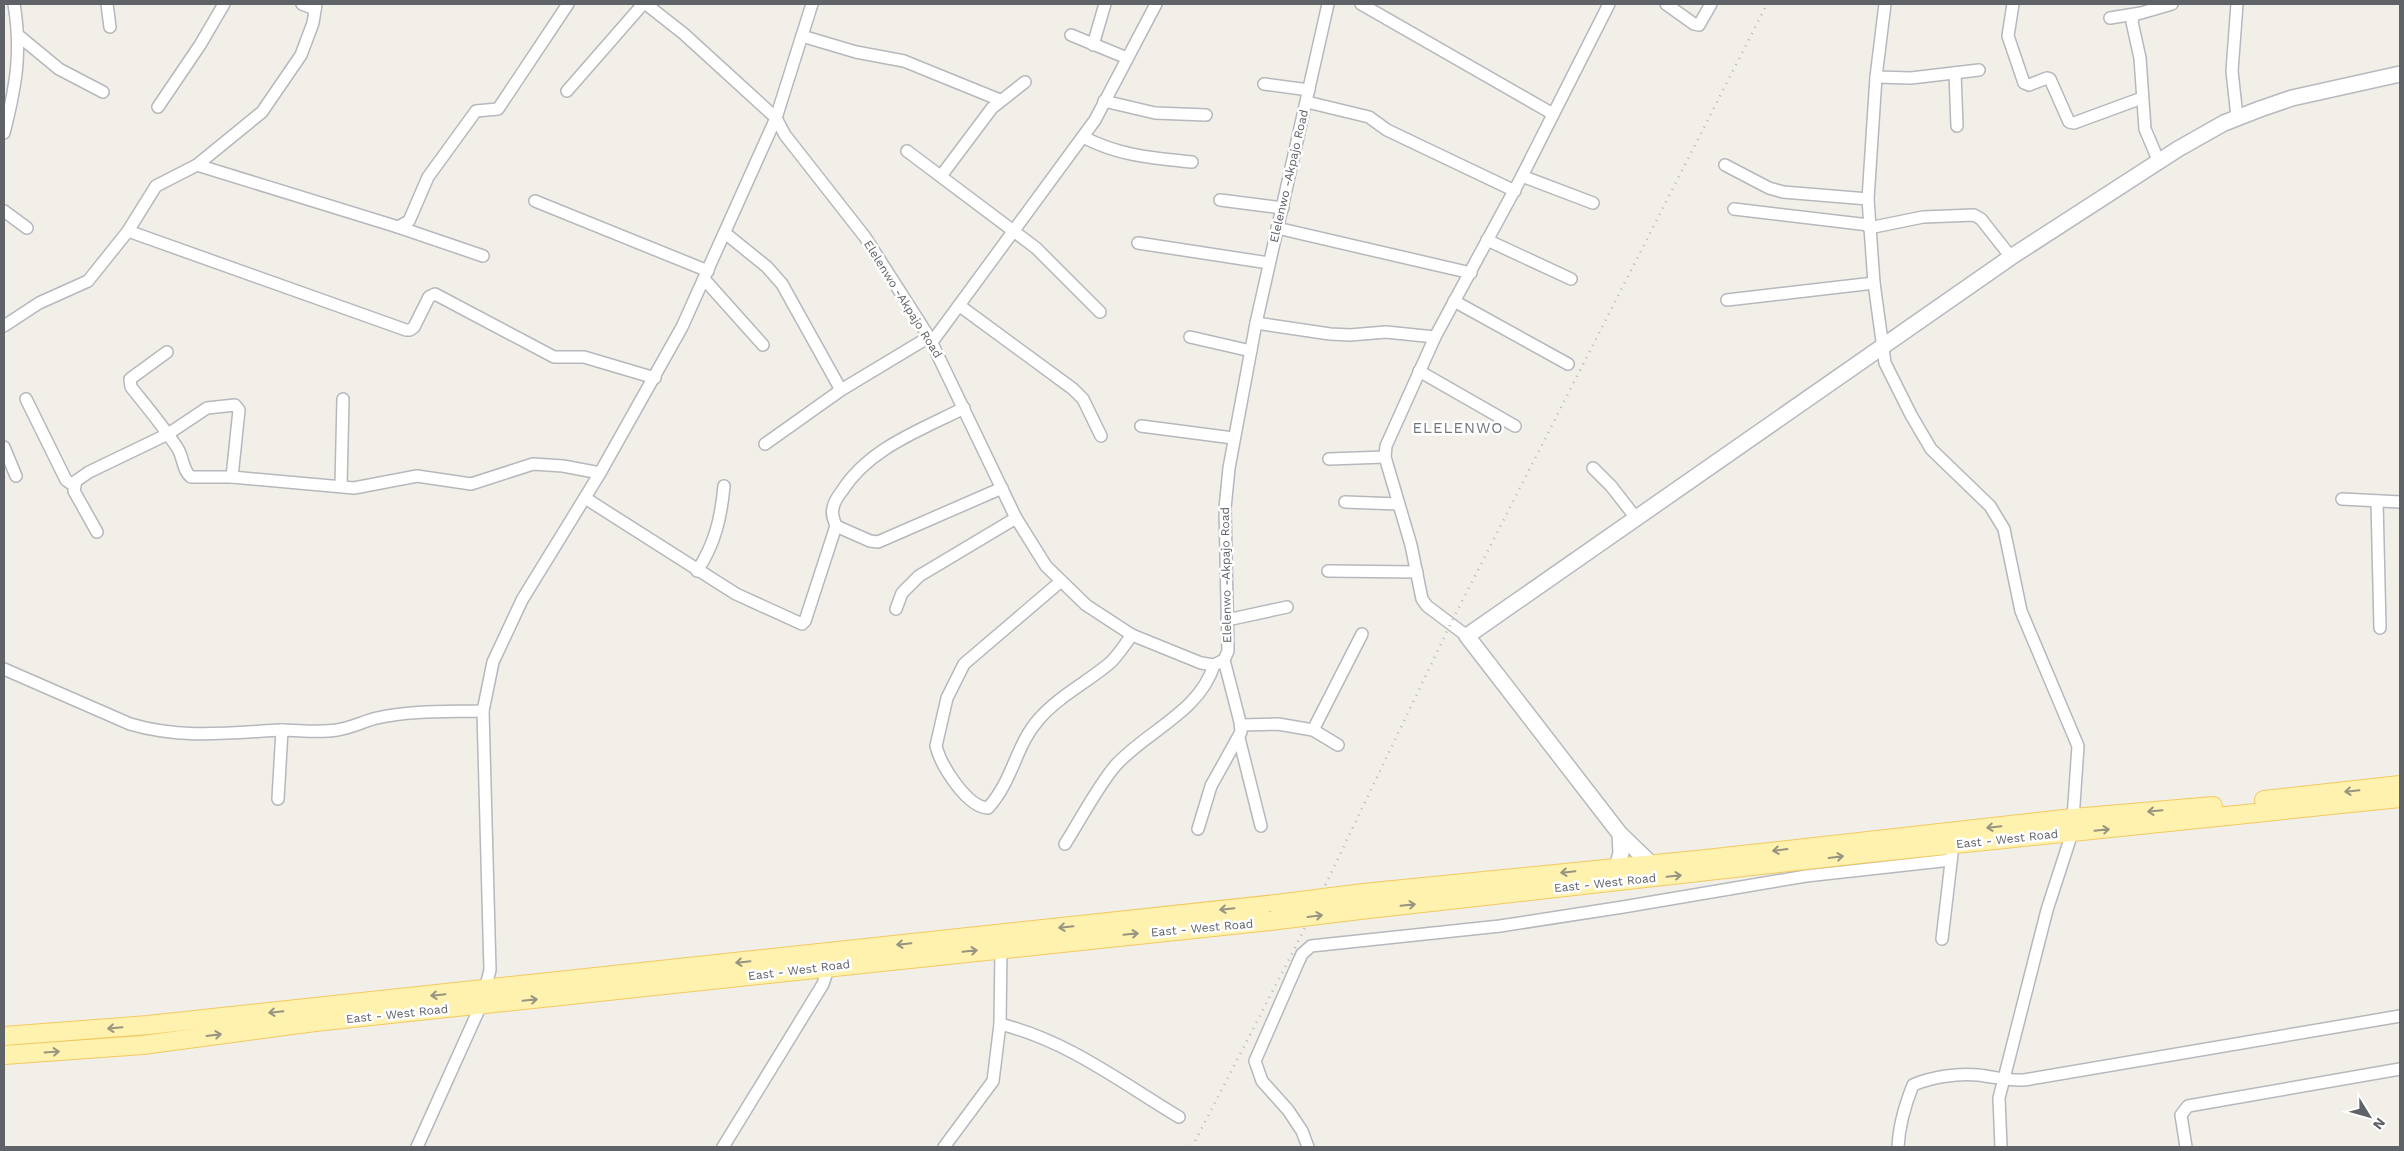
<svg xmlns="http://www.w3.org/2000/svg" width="2404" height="1151" font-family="'Work Sans',sans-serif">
  <rect width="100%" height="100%" fill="#f1efe8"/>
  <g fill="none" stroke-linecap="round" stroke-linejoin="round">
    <!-- street casing -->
    <g stroke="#b5b8bc" stroke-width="14">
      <g id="street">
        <path d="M107 4 110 27"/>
        <path d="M302 4 315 9"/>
        <path d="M646 4 684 34 776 118 785 135 865 237 929 337 1016 518 1046 566 1086 605 1132 635 1201 663 1214 665 1224 660 1228 651 1225 508 1229 468 1256 323 1328 4"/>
        <path d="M1361 4 1553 114"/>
        <path d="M1666 4 1694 24 1699 25 1711 4"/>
        <path d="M1885 4 1876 77 1868 199 1874 283 1885 363 1911 415 1931 449 1990 506 2004 529 2021 611 2078 746 2072 833 2047 910 1999 1098 2001 1147"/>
        <path d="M2013 4 2008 36 2024 83 2029 85 2047 78 2050 79 2069 122 2074 123 2142 98"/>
        <path d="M2134 15 2132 22 2140 58 2145 129 2159 162"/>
        <path d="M2110 18 2141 13 2172 4"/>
        <path d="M1071 35 1127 58"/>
        <path d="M19 36 59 69 103 92"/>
        <path d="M802 36 856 52 904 61 1000 100"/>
        <path d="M1093 45 1105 4"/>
        <path d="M1955 73 1957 126"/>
        <path d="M1876 77 1911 78 1979 70"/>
        <path d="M1264 84 1309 90"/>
        <path d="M567 91 643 4"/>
        <path d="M1104 101 1155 113 1206 115"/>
        <path d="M1307 102 1369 117 1387 130 1515 191"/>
        <path d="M158 107 200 45 224 4"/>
        <path d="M2237 117 2232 71 2237 4"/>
        <path d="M4 133C16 86 22 52 14 4"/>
        <path d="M1083 137C1120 156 1152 158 1192 162"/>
        <path d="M907 151 1036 248 1100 312"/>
        <path d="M197 165 398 227 483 256"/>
        <path d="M1725 165 1769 188 1783 192 1868 199"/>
        <path d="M941 176 992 108 1025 82"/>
        <path d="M1522 176 1593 203"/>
        <path d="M1220 200 1283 208"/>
        <path d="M535 201 708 271"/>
        <path d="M1734 209 1869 225"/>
        <path d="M4 211 27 228"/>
        <path d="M398 227 409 221 428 177 476 111 498 109 568 4"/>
        <path d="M1277 228 1471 273"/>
        <path d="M1869 228 1923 217 1974 215 1981 219 2011 257"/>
        <path d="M128 231 406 330H410L414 327 429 297 435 294 554 357H584L655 378"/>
        <path d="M725 233 767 267 782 284 841 390"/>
        <path d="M1487 240 1571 279"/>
        <path d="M1138 243 1269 263"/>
        <path d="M704 279 763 345"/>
        <path d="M1727 300 1874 283"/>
        <path d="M1454 301 1568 364"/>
        <path d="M960 306 1073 389 1083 399 1101 436"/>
        <path d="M1256 323 1330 334 1350 335 1386 332 1435 337"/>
        <path d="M4 326 39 303 88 281 128 231 156 186 197 165 262 112 301 55 313 23 316 4"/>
        <path d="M1190 337 1251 351"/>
        <path d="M932 342 1095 120 1156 4"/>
        <path d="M167 352 130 379 131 387C147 407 164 427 178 449 183 457 183 471 191 477H232L354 488 417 476 471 484 533 464 563 466 600 473"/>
        <path d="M1419 371 1515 426"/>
        <path d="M26 399 66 480 73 485"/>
        <path d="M1141 426 1233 438"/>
        <path d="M765 444 841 390 929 337"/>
        <path d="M4 447 16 476"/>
        <path d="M1329 459 1385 457"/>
        <path d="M1593 468 1611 486 1636 518"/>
        <path d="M341 486 343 399"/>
        <path d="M585 498 736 594 802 624 805 621 836 526C834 520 831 514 833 508 834 502 838 496 842 491 869 448 921 430 964 408"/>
        <path d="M2342 499 2400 502"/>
        <path d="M2377 501 2380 628"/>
        <path d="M1345 502 1398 504"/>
        <path d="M836 526 870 541 878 542 1002 488"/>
        <path d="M97 532 74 491 76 481 89 472 168 434 207 408 235 405 239 410 232 477"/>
        <path d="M697 571C715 544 721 518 724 486"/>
        <path d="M1328 571 1417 572"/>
        <path d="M1060 582 964 664 947 698 936 746C941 766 967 807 988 808 1014 779 1015 746 1039 719 1059 696 1088 682 1111 662 1119 654 1125 644 1132 635"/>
        <path d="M896 609 902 593 919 576 1016 518"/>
        <path d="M1227 620 1287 607"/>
        <path d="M1467 636 1427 606 1422 599 1411 545 1385 457 1386 446 1435 337 1522 176 1609 4"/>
        <path d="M4 669 130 724C180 739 229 733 280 730 299 730 319 733 337 730 351 728 364 721 377 718 412 710 448 712 483 711"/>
        <path d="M1241 725 1278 724 1313 730 1338 745"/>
        <path d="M1313 730 1362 634"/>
        <path d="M1239 738 1261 826"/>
        <path d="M278 799 282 730"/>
        <path d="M1198 829 1211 786 1241 732 1240 722 1224 660"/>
        <path d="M1065 844C1081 819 1096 789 1115 766 1146 731 1199 713 1214 665"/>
        <path d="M1942 939 1952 854"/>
        <path d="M1000 1024C1068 1041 1119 1081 1179 1117"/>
        <path d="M417 1147 481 1005 490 970 483 711 493 662 522 600 600 473 682 327 776 118 812 4"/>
        <path d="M723 1147 823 984 829 966"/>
        <path d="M944 1147 993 1081 1000 1024 1001 948"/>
        <path d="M1308 1147 1302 1131 1288 1110 1262 1081 1255 1061 1297 965 1302 954 1311 946 1500 926 1623 907 1806 876 1951 860"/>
        <path d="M1898 1147C1899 1125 1905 1105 1913 1085 1931 1077 1958 1073 1978 1075 1994 1077 2008 1081 2024 1080L2400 1016"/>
        <path d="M2186 1147 2181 1115 2188 1106 2400 1069"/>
      </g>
    </g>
    <!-- secondary casing -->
    <g stroke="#b6babf" stroke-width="18">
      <g id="secondary">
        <path d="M1651 864 1620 834 1467 636 2011 257 2178 149 2224 123 2260 109 2292 98 2400 74"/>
        <path d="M1617 867 1621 853 1620 834"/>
      </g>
    </g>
    <!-- primary casing -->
    <g stroke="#f2c960" stroke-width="20">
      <g id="primary">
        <path d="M2264 800 2400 785"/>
        <path d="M1363 893 1706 859 2073 818 2213 806"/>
        <path d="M1360 910 1869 853 2400 798"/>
        <path d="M4 1036 148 1025 1276 904"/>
        <path d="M4 1055 143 1045 315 1022 1270 921"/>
      </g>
    </g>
    <!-- street -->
    <use href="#street" stroke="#fff" stroke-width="11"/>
    <!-- secondary -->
    <use href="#secondary" stroke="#fff" stroke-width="15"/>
    <!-- primary -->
    <use href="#primary" stroke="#fff2af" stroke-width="18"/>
    <!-- rail -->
    <path stroke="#b6b7b8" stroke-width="2.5" stroke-dasharray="1 6" stroke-linecap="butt" d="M1192 1147 1296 946 1451 623 1767 4"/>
    <!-- primary-bridge casing -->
    <g stroke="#f2c960" stroke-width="20" stroke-linecap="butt">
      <g id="primary-bridge">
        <path d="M1276 904 1363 893"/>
        <path d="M1270 921 1360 910"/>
      </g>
    </g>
    <!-- primary-bridge -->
    <use href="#primary-bridge" stroke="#fff2af" stroke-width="18"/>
  </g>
  <!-- one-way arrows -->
  <defs><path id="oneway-shaft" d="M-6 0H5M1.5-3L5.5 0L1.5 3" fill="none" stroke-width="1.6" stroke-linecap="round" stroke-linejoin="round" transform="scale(1.25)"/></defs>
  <g stroke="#979581">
    <use href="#oneway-shaft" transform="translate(2352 791) rotate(174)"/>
    <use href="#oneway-shaft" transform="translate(2155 811) rotate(175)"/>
    <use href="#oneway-shaft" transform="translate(1994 827) rotate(174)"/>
    <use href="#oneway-shaft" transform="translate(2102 830) rotate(-6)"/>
    <use href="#oneway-shaft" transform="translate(1780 850) rotate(173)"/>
    <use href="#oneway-shaft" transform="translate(1836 857) rotate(-7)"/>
    <use href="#oneway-shaft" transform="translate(1568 872) rotate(174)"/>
    <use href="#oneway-shaft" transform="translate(1674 876) rotate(-6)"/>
    <use href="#oneway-shaft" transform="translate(1408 905) rotate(-6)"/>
    <use href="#oneway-shaft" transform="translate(1227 909) rotate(174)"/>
    <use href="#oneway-shaft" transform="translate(1315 916) rotate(-7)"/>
    <use href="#oneway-shaft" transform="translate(1066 927) rotate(174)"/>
    <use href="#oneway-shaft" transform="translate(1131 934) rotate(-6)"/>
    <use href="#oneway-shaft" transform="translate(904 944) rotate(174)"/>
    <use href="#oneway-shaft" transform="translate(970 951) rotate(-6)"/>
    <use href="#oneway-shaft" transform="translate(743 962) rotate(174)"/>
    <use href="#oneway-shaft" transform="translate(438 995) rotate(174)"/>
    <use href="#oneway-shaft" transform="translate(530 1000) rotate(-6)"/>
    <use href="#oneway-shaft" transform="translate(276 1012) rotate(174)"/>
    <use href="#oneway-shaft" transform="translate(115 1028) rotate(175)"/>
    <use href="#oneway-shaft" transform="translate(214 1035) rotate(-7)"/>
    <use href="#oneway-shaft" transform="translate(52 1052) rotate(-4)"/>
  </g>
  <g text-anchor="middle" stroke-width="5" stroke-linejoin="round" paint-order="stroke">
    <!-- street labels -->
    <g font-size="12" fill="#5f6368" stroke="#fff">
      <text transform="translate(1289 176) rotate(-77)" y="4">Elelenwo -Akpajo Road</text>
      <text transform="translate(903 299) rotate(58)" y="4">Elelenwo -Akpajo Road</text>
      <text transform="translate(1226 575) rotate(-91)" y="4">Elelenwo -Akpajo Road</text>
      <text transform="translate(2007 839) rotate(-6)" y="4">East - West Road</text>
      <text transform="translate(1605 883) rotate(-6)" y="4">East - West Road</text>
      <text transform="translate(1202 928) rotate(-5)" y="4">East - West Road</text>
      <text transform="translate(799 970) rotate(-7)" y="4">East - West Road</text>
      <text transform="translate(397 1014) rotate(-6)" y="4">East - West Road</text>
    </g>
    <!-- quarter labels -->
    <g font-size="15" letter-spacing="1" fill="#70757a" stroke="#fff">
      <text x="1458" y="433">ELELENWO</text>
    </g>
  </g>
  <!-- border -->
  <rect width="2404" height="1151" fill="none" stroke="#5f6368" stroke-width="10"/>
  <!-- north arrow -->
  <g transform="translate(2369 1116) rotate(127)" stroke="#ffffff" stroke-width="4" paint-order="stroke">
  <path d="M0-4L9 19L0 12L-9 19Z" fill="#5f6368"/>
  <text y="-8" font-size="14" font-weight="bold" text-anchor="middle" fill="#5f6368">N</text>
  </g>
</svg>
